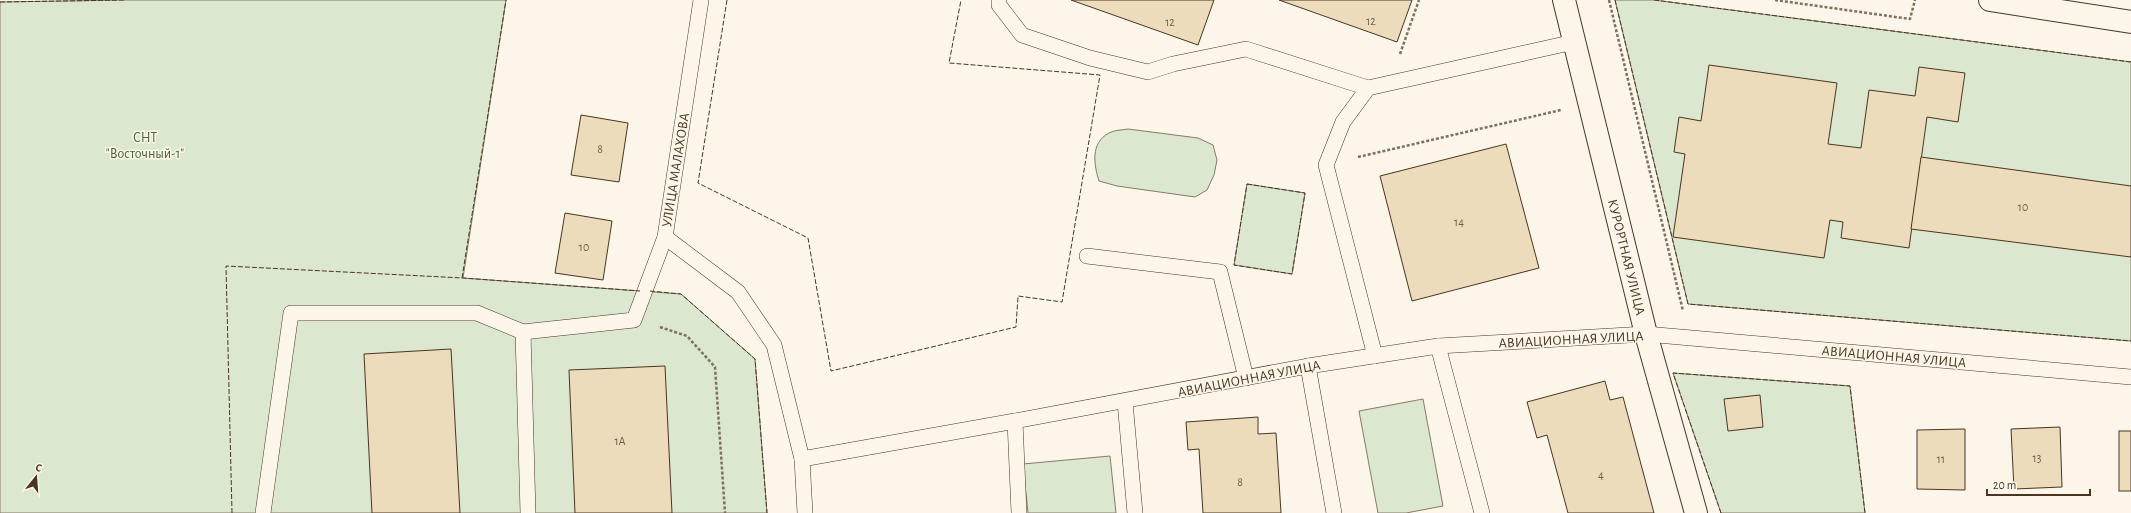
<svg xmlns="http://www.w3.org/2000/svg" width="2131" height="513" font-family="'Alegreya Sans',sans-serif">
  <rect width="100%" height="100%" fill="#fbf6e9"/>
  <!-- green -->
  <g fill="#dce7d0" stroke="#887966">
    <path d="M125 0H506L463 278 681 294 755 359 767 513H0V2Z"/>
    <path d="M1615 0H1654L2131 62V341L1688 304Z"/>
    <path d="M1128 129 1198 138 1213 145 1217 160 1214 175 1207 190 1195 197 1117 186 1099 181C1094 165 1090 143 1109 133 1114 130 1122 130 1128 129Z"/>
    <path d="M1247 184 1305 193 1292 274 1234 265Z"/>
    <path d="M1673 373 1850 386 1865 513H1721Z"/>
    <path d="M1423 399 1443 506 1406 513H1378L1359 411Z"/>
    <path d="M1110 456 1116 513H1028L1023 464Z"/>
  </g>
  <!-- building -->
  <g fill="#ecdcbc" stroke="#4a3520">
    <path d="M1071 0H1214L1198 45Z"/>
    <path d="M1279 0H1412L1397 42Z"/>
    <path d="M1709 65 1837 83 1828 144 1861 148 1869 90 1915 96 1919 67 1965 73 1958 122 1927 117 1909 248 1841 238 1843 222 1830 220 1824 258 1673 237 1685 154 1674 152 1679 117 1701 121Z"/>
    <path d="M581 115 628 123 619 182 571 175Z"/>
    <path d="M1506 144 1539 268 1412 301 1380 176Z"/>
    <path d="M1921 157 2131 186V257L1911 229Z"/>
    <path d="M565 213 612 221 603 280 555 273Z"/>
    <path d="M451 349 460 513H372L364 354Z"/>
    <path d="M665 366 672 513H575L569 370Z"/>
    <path d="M1605 381 1610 400 1623 397 1654 513H1568L1547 435 1537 438 1527 402Z"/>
    <path d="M1760 395 1763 427 1728 431 1724 399Z"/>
    <path d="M1258 417V434L1276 433 1281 513H1203L1199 449 1188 450 1186 422Z"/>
    <path d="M2060 427 2062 487 2014 489 2011 429Z"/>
    <path d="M1965 429V490L1917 489V430Z"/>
    <rect x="2119" y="431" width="12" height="60"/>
  </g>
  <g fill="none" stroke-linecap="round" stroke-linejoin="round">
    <!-- service casing -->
    <g stroke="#4a3520" stroke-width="16">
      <g id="service">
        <path d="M701 0 665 237 738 292 774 345 802 459"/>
        <path d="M999 0V5L1022 35 1090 58 1148 72 1173 64 1246 49 1368 88"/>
        <path d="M1087 256 1220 272 1246 378"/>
        <path d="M523 332 528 513"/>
        <path d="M1438 346 1482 513"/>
        <path d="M1375 356 1326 165 1343 122 1368 88 1574 42"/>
        <path d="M1308 366 1334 513"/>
        <path d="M1125 402 1135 513"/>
        <path d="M1015 421 1308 366 1438 346 1646 334 2131 377"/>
        <path d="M263 513 291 313H477L523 332 634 320 665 237"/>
        <path d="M805 513 802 459 1015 421 1019 513"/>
      </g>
    </g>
    <!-- minor casing -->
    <g stroke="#4a3520" stroke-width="24">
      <g id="minor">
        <path d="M1564 0 1646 334 1696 513"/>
        <path d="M1990 0 2131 22"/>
      </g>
    </g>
    <!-- path -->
    <g stroke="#7f6f5c" stroke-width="2.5" stroke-dasharray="3 2" stroke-linecap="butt">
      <path d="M1609 0 1683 311"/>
      <path d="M1775 0 1910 19 1915 0"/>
      <path d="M1400 54 1419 0"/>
      <path d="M1358 157 1561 110"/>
      <path d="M660 327 687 336 715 367 725 513"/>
    </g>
    <!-- service -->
    <use href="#service" stroke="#fbf6e9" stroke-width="15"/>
    <!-- minor -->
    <use href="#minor" stroke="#fbf6e9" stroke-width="22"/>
    <!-- fence -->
    <g stroke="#4a3520" stroke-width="1" stroke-dasharray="5 2" stroke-linecap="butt">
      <path d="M727 0 698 183 808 238 831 371 1016 327 1018 296 1062 302 1100 75 949 63 961 0"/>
      <path d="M1615 0 1688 304 2131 341"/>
      <path d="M1654 0 2131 62"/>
      <path d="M0 2 125 0"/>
      <path d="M1247 184 1305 193 1292 274 1234 265Z"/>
      <path d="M462 278 506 0"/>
      <path d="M650 291 681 294 755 359 767 513"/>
      <path d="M232 513 226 266 463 278 640 291"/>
      <path d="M1721 513 1673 373 1850 386 1865 513"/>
    </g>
  </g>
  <g text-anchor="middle" stroke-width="3" stroke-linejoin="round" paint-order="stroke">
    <!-- number labels -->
    <g font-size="12" fill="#725f47">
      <text x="1371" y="25">12</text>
      <text x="1170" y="26">12</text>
      <text x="600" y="153">8</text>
      <text x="2023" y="211">10</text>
      <text x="1459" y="226">14</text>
      <text x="584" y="251">10</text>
      <text x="620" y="445">1А</text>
      <text x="2037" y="462">13</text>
      <text x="1941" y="463">11</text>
      <text x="1601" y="479">4</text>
      <text x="1240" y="486">8</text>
    </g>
    <!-- park labels -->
    <g font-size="14" fill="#436837" stroke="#fbf6e9">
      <text x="145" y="142">СНТ<tspan x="145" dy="16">"Восточный-1"</tspan></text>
    </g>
    <!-- street labels -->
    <g font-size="14" fill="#4a3520" stroke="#fbf6e9">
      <text transform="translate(675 170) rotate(-81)" y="5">УЛИЦА МАЛАХОВА</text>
      <text transform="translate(1627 257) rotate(76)" y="5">КУРОРТНАЯ УЛИЦА</text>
      <text transform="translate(1571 339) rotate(-3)" y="5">АВИАЦИОННАЯ УЛИЦА</text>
      <text transform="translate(1894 356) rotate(5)" y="5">АВИАЦИОННАЯ УЛИЦА</text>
      <text transform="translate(1249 378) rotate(-11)" y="5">АВИАЦИОННАЯ УЛИЦА</text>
    </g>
  </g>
  <!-- north arrow -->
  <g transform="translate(36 477) rotate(17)" stroke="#fbf6e9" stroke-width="3" paint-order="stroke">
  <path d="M0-3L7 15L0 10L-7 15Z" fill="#4a3520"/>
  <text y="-6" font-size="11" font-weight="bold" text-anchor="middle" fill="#4a3520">С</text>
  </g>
  <!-- scale -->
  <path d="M1987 489v6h103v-6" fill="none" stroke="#4a3520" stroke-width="2"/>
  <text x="1993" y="489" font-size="12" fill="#4a3520" stroke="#fbf6e9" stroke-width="3" paint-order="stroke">20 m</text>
</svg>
